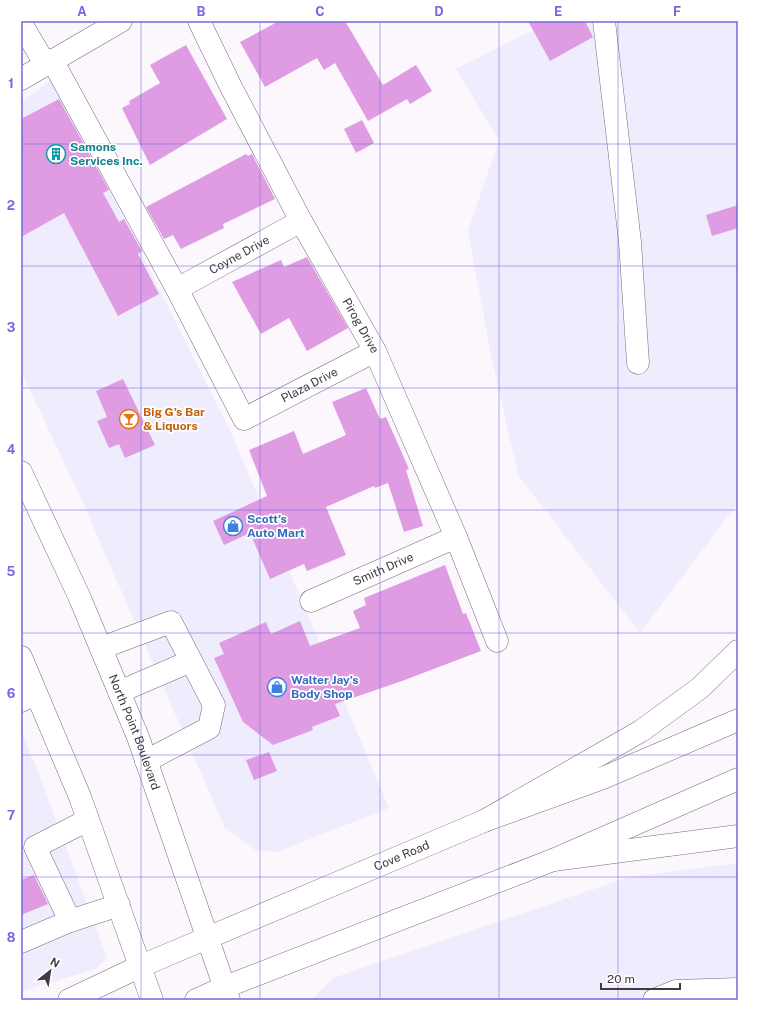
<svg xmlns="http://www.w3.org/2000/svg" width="759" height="1021" font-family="'Public Sans',sans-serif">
  <rect width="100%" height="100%" fill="#fcf7fc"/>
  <!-- industrial -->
  <g fill="#efecfe">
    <path d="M551 21H738V503L640 633 518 475 490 350 468 231 499 140 456 69Z"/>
    <path d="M53 78 230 430 389 808 277 852 255 850 225 828 78 492 21 371V103Z"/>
    <path d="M21 731 38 771 107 958 96 969 21 991Z"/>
    <path d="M738 863V1000H311L333 978 629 877Z"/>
  </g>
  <!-- building -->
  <g fill="#df9ce3">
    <path d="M279 21H345L383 85 416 65 432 91 410 104 407 99 368 121 335 63 324 70 317 58 265 87 240 42Z"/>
    <path d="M528 21H585L593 37 550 61Z"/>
    <path d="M186 45 227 119 150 165 122 108 130 104 129 101 160 83 150 65Z"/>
    <path d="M59 99 109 190 103 193 119 222 124 219 142 251 138 254 159 294 118 316 64 213 21 237V119Z"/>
    <path d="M362 120 374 143 356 153 344 129Z"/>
    <path d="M246 154 248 156 252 154 275 199 223 224 224 228 181 249 173 235 164 239 146 207Z"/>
    <path d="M738 205V228L712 236 706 215Z"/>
    <path d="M307 257 348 328 307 351 289 318 261 334 232 282 281 260 284 267Z"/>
    <path d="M123 379 155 445 125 458 119 444 109 448 97 421 107 417 96 391Z"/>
    <path d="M366 388 380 419 386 417 409 469 406 470 423 526 404 532 388 483 375 488 374 486 326 507 346 555 307 571 304 564 270 579 250 533 224 545 213 521 267 496 249 450 294 431 303 454 346 435 332 402Z"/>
    <path d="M445 565 463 614 466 613 481 651 402 681 335 704 340 716 312 727 313 730 273 745 243 722 214 658 224 654 219 643 266 622 271 634 300 621 310 646 360 628 353 611 366 605 364 598Z"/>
    <path d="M269 752 277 771 254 780 246 760Z"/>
    <path d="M34 875 48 904 21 915V880Z"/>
  </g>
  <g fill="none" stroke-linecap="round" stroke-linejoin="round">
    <!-- minor casing -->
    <g stroke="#7d687e" stroke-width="23">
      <g id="minor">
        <path id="s1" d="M199 21 231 87 301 221 375 351 456 537 497 641"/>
        <path d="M604 21 630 242 638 363"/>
        <path d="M21 23 45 64"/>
        <path id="s2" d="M52 60 177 289 244 419 375 351"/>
        <path d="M21 79 121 21"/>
        <path id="s3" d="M177 289 301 221"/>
        <path id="s4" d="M311 601 456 537"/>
        <path d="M101 648 171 622 214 705 209 728 146 761"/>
        <path d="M119 692 191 661"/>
        <path d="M21 701 36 693"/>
        <path d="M88 820 35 847 70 921 119 905"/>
        <path d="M21 942 70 921"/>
        <path d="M69 1000 141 966"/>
        <path d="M654 1000 676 991 738 989"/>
      </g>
    </g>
    <!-- major casing -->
    <g stroke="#7d687e" stroke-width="23">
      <g id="major">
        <path id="s5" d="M21 472 79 596 138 737 229 1000"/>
        <path d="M21 657 80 797 152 1000"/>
        <path id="s6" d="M141 966 484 821 603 778 738 720"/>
        <path d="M196 1000 225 987 553 860 738 779"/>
      </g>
    </g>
    <!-- highway casing -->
    <g stroke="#7d687e" stroke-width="23">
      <g id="highway">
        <path d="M484 821 641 731 700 688 738 651"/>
        <path d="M553 860 738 836"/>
      </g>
    </g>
    <!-- minor -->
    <use href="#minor" stroke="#fff" stroke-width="22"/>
    <!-- major -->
    <use href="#major" stroke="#fff" stroke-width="22"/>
    <!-- highway -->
    <use href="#highway" stroke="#fff" stroke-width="22"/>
  </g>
  <!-- grid -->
  <path fill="none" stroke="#7367e2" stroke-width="1" stroke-opacity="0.55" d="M141 21V1000M260 21V1000M380 21V1000M499 21V1000M618 21V1000M21 144H738M21 266H738M21 388H738M21 510H738M21 633H738M21 755H738M21 877H738"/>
  <!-- icons -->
  <defs>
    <g id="building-ring" transform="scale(1)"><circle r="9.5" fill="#fff" stroke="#0f9aa8" stroke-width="1.5"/><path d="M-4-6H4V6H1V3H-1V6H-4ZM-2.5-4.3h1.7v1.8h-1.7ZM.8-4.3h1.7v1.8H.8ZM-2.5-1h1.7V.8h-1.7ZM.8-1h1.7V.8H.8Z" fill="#0f9aa8"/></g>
    <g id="bar-ring" transform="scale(1)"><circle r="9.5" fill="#fff" stroke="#e8710a" stroke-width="1.5"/><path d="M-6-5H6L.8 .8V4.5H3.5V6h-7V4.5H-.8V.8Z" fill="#e8710a"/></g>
    <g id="shop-ring" transform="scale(1)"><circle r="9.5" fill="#fff" stroke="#3f7fe0" stroke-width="1.5"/><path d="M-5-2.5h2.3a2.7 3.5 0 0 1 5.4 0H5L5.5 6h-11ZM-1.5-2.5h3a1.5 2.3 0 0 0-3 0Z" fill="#3f7fe0"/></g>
  </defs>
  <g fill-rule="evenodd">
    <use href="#building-ring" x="56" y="154"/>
    <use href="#bar-ring" x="129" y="419"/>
    <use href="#shop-ring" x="233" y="526"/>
    <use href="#shop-ring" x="277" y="687"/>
  </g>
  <g text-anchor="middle" stroke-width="3.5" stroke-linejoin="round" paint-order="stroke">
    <!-- culture labels -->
    <g font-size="12" font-weight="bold" fill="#0d838f" stroke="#fff" text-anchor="start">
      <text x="70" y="151">Samons<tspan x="70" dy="14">Services Inc.</tspan></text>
    </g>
    <!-- street labels -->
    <g font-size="12" fill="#413842" stroke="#fff">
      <text dy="4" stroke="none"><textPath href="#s3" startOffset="71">Coyne Drive</textPath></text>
      <text dy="4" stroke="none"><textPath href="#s1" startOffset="345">Pirog Drive</textPath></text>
      <text dy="4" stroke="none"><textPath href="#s2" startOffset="481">Plaza Drive</textPath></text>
      <text dy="4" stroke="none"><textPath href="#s4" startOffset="79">Smith Drive</textPath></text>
      <text dy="4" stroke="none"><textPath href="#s5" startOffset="284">North Point Boulevard</textPath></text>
      <text dy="4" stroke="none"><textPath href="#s6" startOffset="283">Cove Road</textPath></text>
    </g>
    <!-- food labels -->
    <g font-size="12" font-weight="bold" fill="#c56008" stroke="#fff" text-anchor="start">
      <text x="143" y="416">Big G’s Bar<tspan x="143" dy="14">&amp; Liquors</tspan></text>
    </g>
    <!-- shop labels -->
    <g font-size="12" font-weight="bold" fill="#366cbe" stroke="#fff" text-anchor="start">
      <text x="247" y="523">Scott’s<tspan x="247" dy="14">Auto Mart</tspan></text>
      <text x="291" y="684">Walter Jay’s<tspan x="291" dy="14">Body Shop</tspan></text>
    </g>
  </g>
  <!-- border -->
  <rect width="759" height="1021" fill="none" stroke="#ffffff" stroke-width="44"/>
  <!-- north arrow -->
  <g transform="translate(50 971) rotate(30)" stroke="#ffffff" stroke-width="3" paint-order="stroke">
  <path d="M0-3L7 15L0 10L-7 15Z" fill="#413842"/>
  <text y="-6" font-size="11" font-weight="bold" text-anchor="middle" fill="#413842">N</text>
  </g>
  <!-- scale -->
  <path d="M601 983v6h79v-6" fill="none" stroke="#413842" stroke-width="2"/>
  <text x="607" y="983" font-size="12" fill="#413842" stroke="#ffffff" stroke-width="3" paint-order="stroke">20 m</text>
  <rect x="22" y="22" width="715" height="977" fill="none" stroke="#7367e2" stroke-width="1.5"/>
  <g font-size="13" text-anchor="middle" font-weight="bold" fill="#7367e2">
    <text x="82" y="16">A</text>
    <text x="201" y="16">B</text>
    <text x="320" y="16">C</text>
    <text x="439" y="16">D</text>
    <text x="558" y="16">E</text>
    <text x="677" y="16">F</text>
    <text x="11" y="88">1</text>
    <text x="11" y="210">2</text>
    <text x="11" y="332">3</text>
    <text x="11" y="454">4</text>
    <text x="11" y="576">5</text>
    <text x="11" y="698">6</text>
    <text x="11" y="820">7</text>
    <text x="11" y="942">8</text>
  </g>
</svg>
